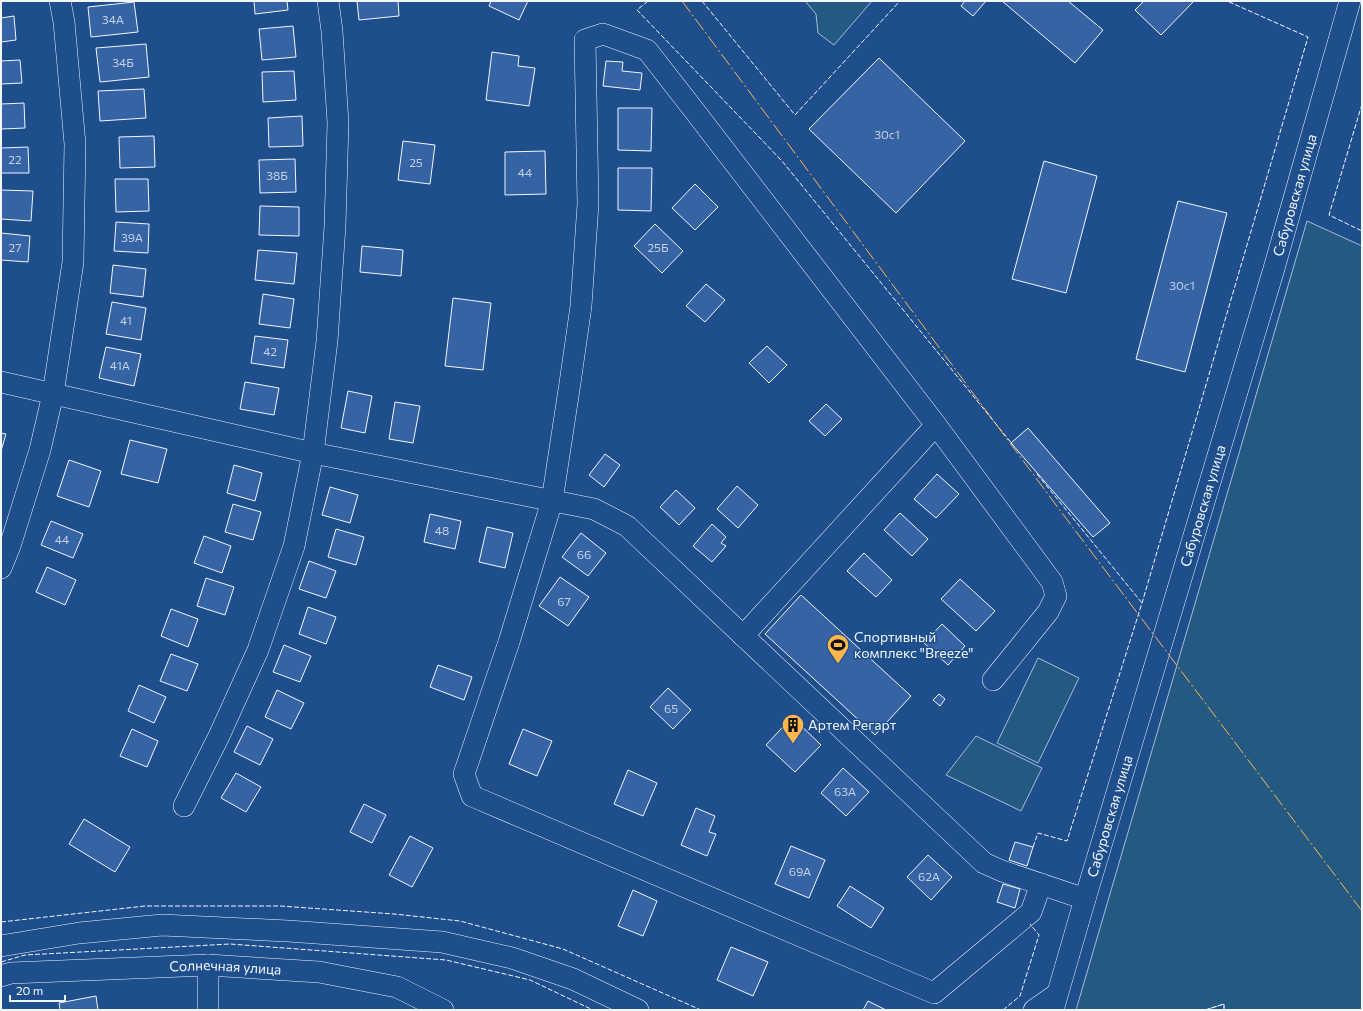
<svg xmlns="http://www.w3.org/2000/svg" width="1363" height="1011" font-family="Commissioner,sans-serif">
  <rect width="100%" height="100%" fill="#1f4e8c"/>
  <!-- green -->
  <g fill="#245a82" stroke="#a8bbd7">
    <path d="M805 1H872L834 45 818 33 816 14Z"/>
    <path d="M1307 221 1362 246V1010H1224V1004L1205 1010H1076Z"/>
    <path d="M1038 658 1079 678 1038 763 997 743Z"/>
    <path d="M976 736 1042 768 1021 811 946 775Z"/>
  </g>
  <!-- building -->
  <g fill="#3563a3" stroke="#f2f6ff">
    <path d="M254 1H287L288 10 255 14Z"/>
    <path d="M357 1H398L399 16 359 20Z"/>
    <path d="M491 1H528L519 20 489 6Z"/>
    <path d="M965 1H986L973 16 961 6Z"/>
    <path d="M1002 1H1068L1103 30 1075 63Z"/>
    <path d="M1144 1H1194L1161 35 1135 10Z"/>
    <path d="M134 2 138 32 91 37 88 7Z"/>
    <path d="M14 16 16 40 1 42V18Z"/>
    <path d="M293 26 296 57 262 60 259 29Z"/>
    <path d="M146 44 149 77 100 82 96 48Z"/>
    <path d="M492 52 519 56 518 66 535 68 529 106 486 100Z"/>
    <path d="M879 58 965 141 896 213 809 129Z"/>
    <path d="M20 60 22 83 1 84V61Z"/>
    <path d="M606 61 623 62 622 71 642 73 640 90 603 86Z"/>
    <path d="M294 71 296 100 263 102 262 72Z"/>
    <path d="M144 89 146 118 100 121 98 91Z"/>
    <path d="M24 103 25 128 1 129V104Z"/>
    <path d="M618 108H652L651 151 618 150Z"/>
    <path d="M302 116 303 146 269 147 268 118Z"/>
    <path d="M154 136 155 167 120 168 119 137Z"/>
    <path d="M403 141 435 145 430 184 398 180Z"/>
    <path d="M28 147 29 173H1V148Z"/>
    <path d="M545 151 546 194 505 195V152Z"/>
    <path d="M295 159 296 192 260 193 259 160Z"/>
    <path d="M1044 161 1097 176 1066 293 1012 279Z"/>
    <path d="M618 168H652L651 211 618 210Z"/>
    <path d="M115 179H148L149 211 116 212Z"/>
    <path d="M695 184 718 207 695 230 672 208Z"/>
    <path d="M1 190 33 191 31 221 1 219Z"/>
    <path d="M1178 201 1227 213 1185 372 1136 359Z"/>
    <path d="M260 206 299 207V236L259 235Z"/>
    <path d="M116 222 149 224 148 253 114 251Z"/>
    <path d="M655 224 683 251 662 273 634 246Z"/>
    <path d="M1 233 30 236 28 262 1 260Z"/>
    <path d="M362 246 403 250 401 276 360 272Z"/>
    <path d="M258 250 297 253 294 284 255 280Z"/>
    <path d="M113 265 146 269 143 297 110 293Z"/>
    <path d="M706 284 725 300 705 322 686 306Z"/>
    <path d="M263 294 294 299 290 328 259 324Z"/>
    <path d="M453 298 491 303 483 370 445 366Z"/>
    <path d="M112 302 146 308 141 340 106 334Z"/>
    <path d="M255 336 288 340 284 368 251 363Z"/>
    <path d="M767 346 787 365 769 383 749 363Z"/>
    <path d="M106 347 141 354 134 386 99 378Z"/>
    <path d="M245 382 279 388 274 415 240 409Z"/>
    <path d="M348 391 372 396 365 433 341 428Z"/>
    <path d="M395 402 420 406 413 443 389 439Z"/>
    <path d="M826 404 842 419 825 436 809 421Z"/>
    <path d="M1028 428 1110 523 1093 537 1011 443Z"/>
    <path d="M1 433 6 434 1 451Z"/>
    <path d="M130 440 167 449 158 483 121 474Z"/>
    <path d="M605 454 620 465 604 487 589 475Z"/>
    <path d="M69 460 101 471 89 507 57 496Z"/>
    <path d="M234 465 262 473 255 501 227 493Z"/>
    <path d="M937 474 959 494 936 518 914 499Z"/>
    <path d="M737 486 758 505 738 528 717 509Z"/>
    <path d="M330 487 358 495 350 523 322 515Z"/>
    <path d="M676 490 695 508 679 525 660 507Z"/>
    <path d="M233 504 261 512 253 540 225 532Z"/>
    <path d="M900 513 928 539 912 556 884 530Z"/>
    <path d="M430 514 461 521 455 549 424 542Z"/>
    <path d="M51 521 83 534 73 558 41 545Z"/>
    <path d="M712 524 726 537 721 543 726 546 712 562 693 546Z"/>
    <path d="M487 527 513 533 505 568 479 562Z"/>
    <path d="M336 529 364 537 356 565 328 557Z"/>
    <path d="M581 533 606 553 588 576 562 557Z"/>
    <path d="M204 536 231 546 222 573 194 563Z"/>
    <path d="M864 553 892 580 876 597 847 571Z"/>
    <path d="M309 561 336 571 326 598 299 589Z"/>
    <path d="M47 567 76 580 65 605 36 592Z"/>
    <path d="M560 577 589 597 568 626 539 606Z"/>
    <path d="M206 578 234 587 225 615 197 606Z"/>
    <path d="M960 579 995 611 976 631 941 599Z"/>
    <path d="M801 595 911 696 875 735 765 634Z"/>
    <path d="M308 607 336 617 326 644 299 634Z"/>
    <path d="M171 609 198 619 188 647 161 636Z"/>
    <path d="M942 624 965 646 948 665 924 643Z"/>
    <path d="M284 645 311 656 300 682 273 672Z"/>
    <path d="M171 654 198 664 187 691 160 681Z"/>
    <path d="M438 665 472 677 464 700 430 687Z"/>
    <path d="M139 685 166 697 154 723 128 711Z"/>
    <path d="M668 688 691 710 673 729 650 707Z"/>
    <path d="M277 690 304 703 291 729 265 717Z"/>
    <path d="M939 694 945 699 940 706 933 700Z"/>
    <path d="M792 717 821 745 795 772 766 745Z"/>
    <path d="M247 726 273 739 260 765 234 752Z"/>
    <path d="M132 729 158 741 147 767 120 756Z"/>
    <path d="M523 729 552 741 537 776 509 764Z"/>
    <path d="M843 768 869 792 846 816 821 793Z"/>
    <path d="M628 770 657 783 643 816 614 804Z"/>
    <path d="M236 773 261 787 246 812 221 798Z"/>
    <path d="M364 804 386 815 372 843 350 832Z"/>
    <path d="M696 808 715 816 709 832 716 834 707 856 681 845Z"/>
    <path d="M84 819 130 847 115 872 69 844Z"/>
    <path d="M410 836 433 848 412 887 389 875Z"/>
    <path d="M1015 842 1033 847 1027 866 1009 860Z"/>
    <path d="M791 846 825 860 809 898 775 884Z"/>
    <path d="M928 855 952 877 931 900 907 877Z"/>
    <path d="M1003 884 1020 889 1015 908 997 902Z"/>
    <path d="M850 886 884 908 871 928 837 906Z"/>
    <path d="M633 890 657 901 643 936 618 926Z"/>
    <path d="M731 947 768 962 753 996 717 980Z"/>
    <path d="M96 996 98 1010H60L59 1003Z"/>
    <path d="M868 1001 886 1010H863Z"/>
  </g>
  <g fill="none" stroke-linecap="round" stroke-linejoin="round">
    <!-- minor casing -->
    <g stroke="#f2f6ff" stroke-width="22">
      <g id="minor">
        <path d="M1 382 313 453 594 509 627 526 984 863 1002 871 1085 899"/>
        <path d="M936 425 1052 582 1056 596 1048 612 993 680"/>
        <path d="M1 568 10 546 40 450 53 394 73 262 75 144 64 22 60 1"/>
        <path d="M743 636 936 425 693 109 647 50 603 34 585 40 588 204 581 306 570 383 552 501 509 642 464 774 472 796 934 993 1031 912 1041 884"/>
        <path d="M184 806 219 736 258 650 294 546 313 453 327 341 335 226 338 123 332 31 328 1"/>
        <path d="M1 946 79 933 162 925 288 931 442 942 512 958 573 979 638 1010"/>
        <path id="s1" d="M1 976 11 973 208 965 319 972 397 987 443 1010"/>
        <path d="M208 1010V965"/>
        <path d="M1034 1010 1057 994"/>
        <path id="s2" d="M1053 1010 1085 899 1273 272 1350 1"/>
      </g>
    </g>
    <!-- minor -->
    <use href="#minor" stroke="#1f4e8c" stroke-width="21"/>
    <!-- fence -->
    <g stroke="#f2f6ff" stroke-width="1" stroke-dasharray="5 2" stroke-linecap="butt">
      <path d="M648 1 637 10 782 161 1013 445"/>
      <path d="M702 1 795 115 900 1"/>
      <path d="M1362 104 1329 215 1362 231"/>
      <path d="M1037 474 1142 603"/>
      <path d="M1033 847 1038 833 1067 841 1142 603 1308 37 1227 1"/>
      <path d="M1 922 145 906H280L394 914 460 921 563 949 701 1010"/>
      <path d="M1 962 25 955 230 944 446 960 530 980 593 1010"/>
      <path d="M1003 1010 1020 996 1039 935 1030 924"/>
      <path d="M1205 1010 1224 1004V1010"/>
    </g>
    <!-- power -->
    <path stroke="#ffb74d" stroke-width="1" stroke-dasharray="14 3 2 3" stroke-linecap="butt" d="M682 1 1059 509 1362 911"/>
  </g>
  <!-- icons -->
  <defs>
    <g id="stadium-pin" transform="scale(1.15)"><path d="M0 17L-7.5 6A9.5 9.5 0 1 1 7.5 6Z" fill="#ffb74d" stroke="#1f4e8c"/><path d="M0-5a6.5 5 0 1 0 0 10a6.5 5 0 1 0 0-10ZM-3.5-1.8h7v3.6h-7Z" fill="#111"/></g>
    <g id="building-pin" transform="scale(1.15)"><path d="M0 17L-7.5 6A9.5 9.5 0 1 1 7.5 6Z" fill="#ffb74d" stroke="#1f4e8c"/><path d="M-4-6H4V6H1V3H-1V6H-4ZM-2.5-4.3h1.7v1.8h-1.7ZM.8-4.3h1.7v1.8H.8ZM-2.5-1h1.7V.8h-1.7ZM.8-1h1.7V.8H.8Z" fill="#111"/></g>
  </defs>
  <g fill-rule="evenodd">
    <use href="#stadium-pin" x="838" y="645"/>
    <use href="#building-pin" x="793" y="725"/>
  </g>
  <g text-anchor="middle" stroke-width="3" stroke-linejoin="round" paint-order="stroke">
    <!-- number labels -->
    <g font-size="12" fill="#c3d1e8">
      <text x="113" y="24">34А</text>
      <text x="123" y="67">34Б</text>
      <text x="887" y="139">30с1</text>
      <text x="15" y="164">22</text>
      <text x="416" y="167">25</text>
      <text x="525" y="177">44</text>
      <text x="277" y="180">38Б</text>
      <text x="132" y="242">39А</text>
      <text x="15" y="252">27</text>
      <text x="658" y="252">25Б</text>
      <text x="1182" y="290">30с1</text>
      <text x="126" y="325">41</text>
      <text x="270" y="356">42</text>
      <text x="120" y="370">41А</text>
      <text x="442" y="535">48</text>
      <text x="62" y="544">44</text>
      <text x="584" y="559">66</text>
      <text x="564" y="606">67</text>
      <text x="671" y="713">65</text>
      <text x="845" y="796">63А</text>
      <text x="800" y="876">69А</text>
      <text x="929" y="881">62А</text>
    </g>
    <!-- street labels -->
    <g font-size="14" fill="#f2f6ff" stroke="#1f4e8c">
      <text dy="5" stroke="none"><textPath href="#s2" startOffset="850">Сабуровская улица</textPath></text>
      <text dy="5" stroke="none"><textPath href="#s2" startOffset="526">Сабуровская улица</textPath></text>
      <text dy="5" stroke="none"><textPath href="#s2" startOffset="202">Сабуровская улица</textPath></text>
      <text dy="5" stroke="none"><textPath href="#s1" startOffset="225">Солнечная улица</textPath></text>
    </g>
    <!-- poi labels -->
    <g font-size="14" fill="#f2f6ff" stroke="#1f4e8c" text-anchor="start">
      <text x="854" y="642">Спортивный<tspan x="854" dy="16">комплекс "Breeze"</tspan></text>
      <text x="808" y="730">Артем Регарт</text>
    </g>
  </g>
  <!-- border -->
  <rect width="1363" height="1011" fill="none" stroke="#f2f6ff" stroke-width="4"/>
  <!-- scale -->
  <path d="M10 995v6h55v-6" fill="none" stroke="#f2f6ff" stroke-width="2"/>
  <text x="16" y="995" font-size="12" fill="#f2f6ff" stroke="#1f4e8c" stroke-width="3" paint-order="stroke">20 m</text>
</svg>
